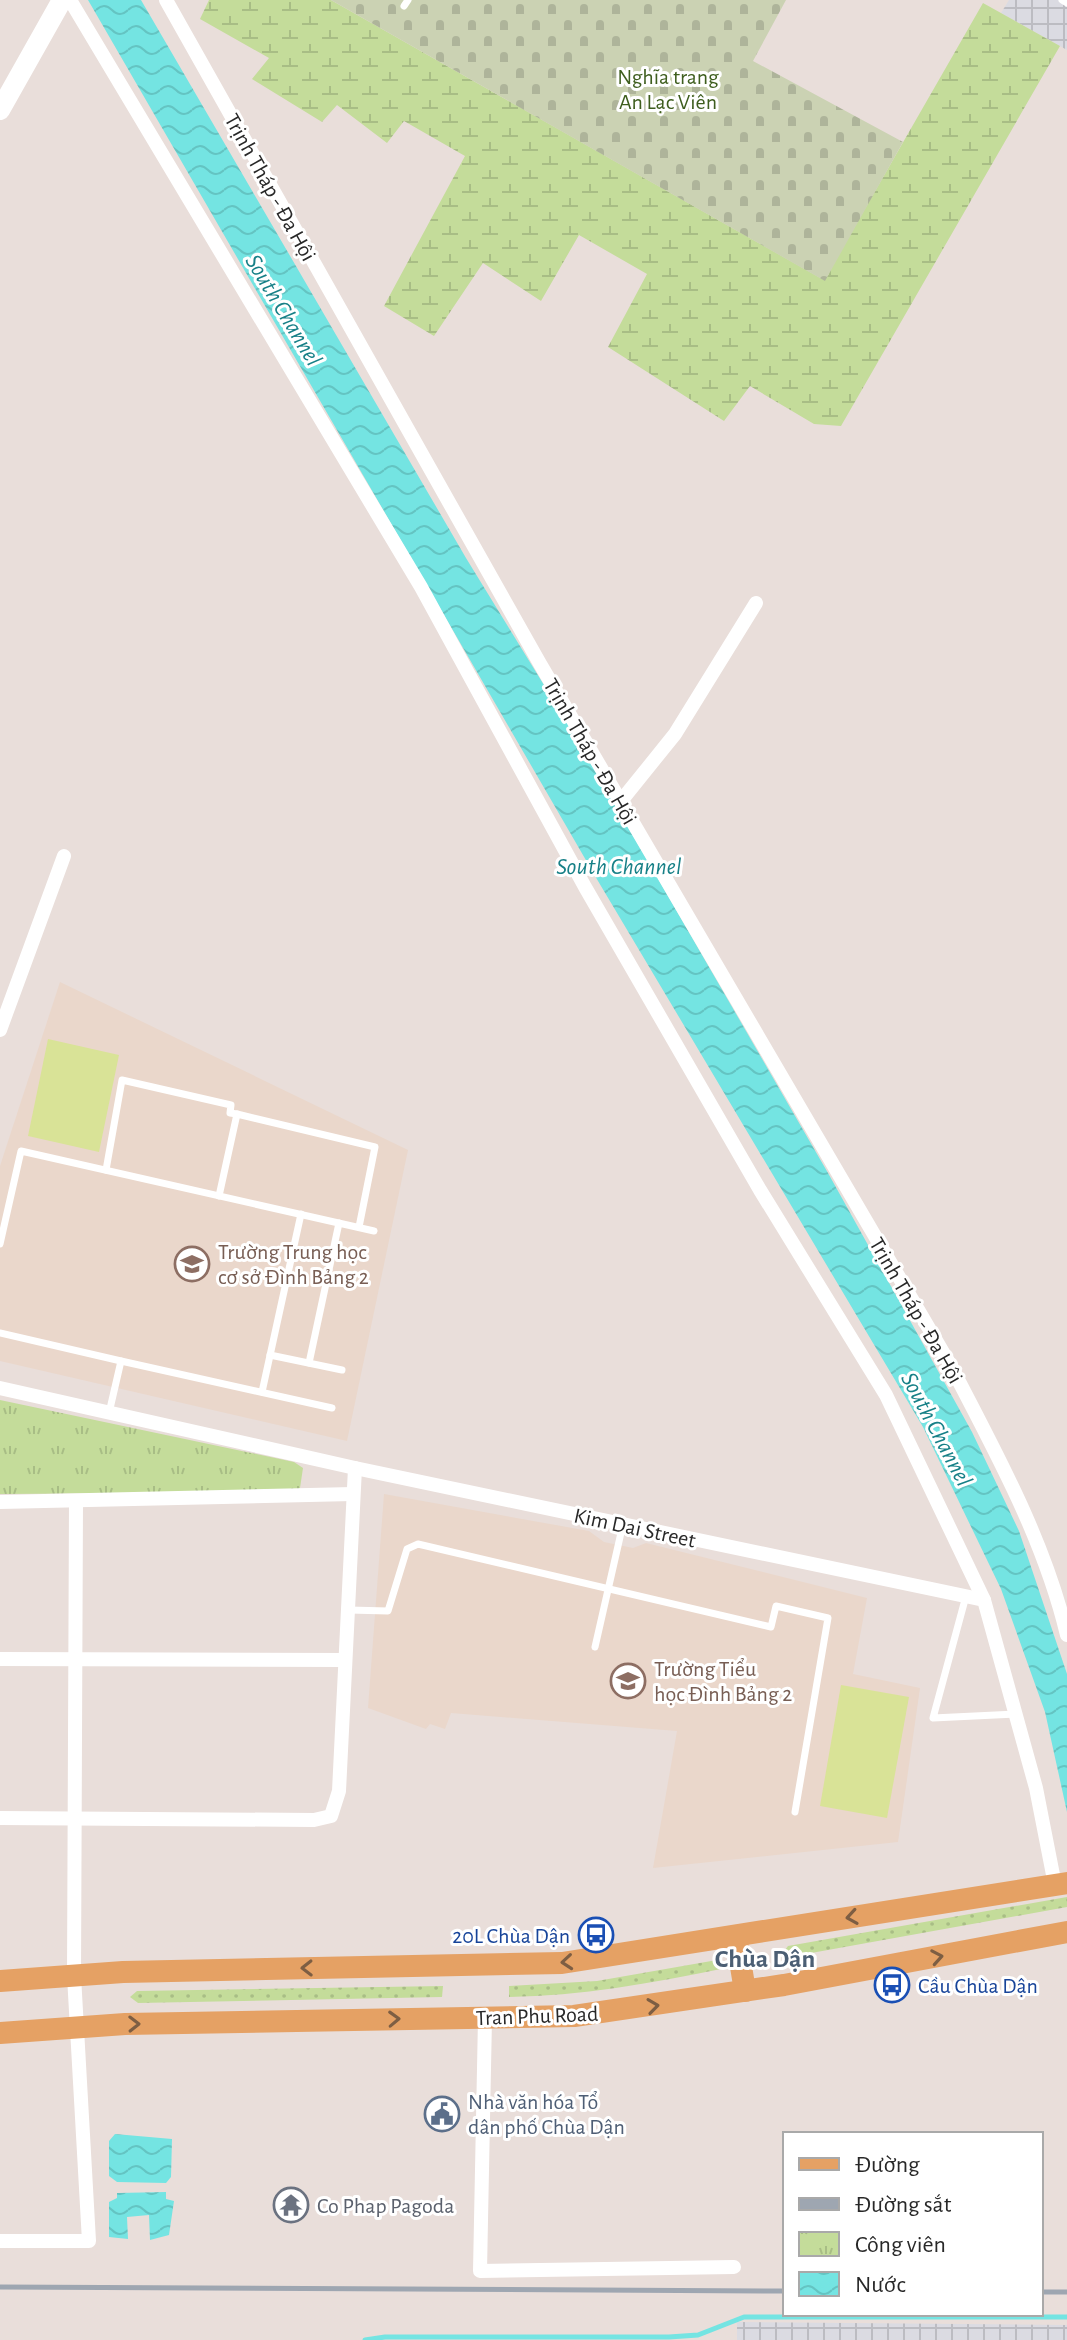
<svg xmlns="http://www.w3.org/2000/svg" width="1067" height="2340" font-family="'Alegreya Sans',sans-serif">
  <defs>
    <pattern id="industrial-grid" width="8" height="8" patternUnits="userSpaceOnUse" patternTransform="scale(2)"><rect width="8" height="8" fill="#dbdbe2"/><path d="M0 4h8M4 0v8" fill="none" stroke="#bcbcc2"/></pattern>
    <pattern id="grass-dots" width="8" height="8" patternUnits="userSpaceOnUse" patternTransform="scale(2)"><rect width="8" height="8" fill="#c4dc9a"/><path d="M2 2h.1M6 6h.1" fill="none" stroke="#a8bd85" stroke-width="1.8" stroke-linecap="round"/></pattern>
    <pattern id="wetland-marsh" width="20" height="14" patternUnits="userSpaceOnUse" patternTransform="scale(2)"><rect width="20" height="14" fill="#c4dc9a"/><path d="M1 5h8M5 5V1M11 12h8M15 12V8" fill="none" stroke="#a8bd85"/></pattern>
    <pattern id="cemetery-stones" width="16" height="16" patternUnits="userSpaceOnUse" patternTransform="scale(2)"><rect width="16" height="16" fill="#cbd2b3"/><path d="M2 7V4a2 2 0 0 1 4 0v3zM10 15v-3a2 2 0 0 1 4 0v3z" fill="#aeb49a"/></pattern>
    <pattern id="park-tufts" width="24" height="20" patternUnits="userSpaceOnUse" patternTransform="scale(2)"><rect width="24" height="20" fill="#c4dc9a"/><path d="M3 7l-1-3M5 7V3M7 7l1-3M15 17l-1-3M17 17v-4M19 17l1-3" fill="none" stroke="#a8bd85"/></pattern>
    <pattern id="water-waves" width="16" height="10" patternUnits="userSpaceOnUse" patternTransform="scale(2)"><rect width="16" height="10" fill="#74e4e2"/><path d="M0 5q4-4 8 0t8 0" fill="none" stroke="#64c4c2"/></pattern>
  </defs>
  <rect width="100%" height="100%" fill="#e9deda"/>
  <!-- industrial -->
  <g fill="url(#industrial-grid)">
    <path d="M1009 0H1067V50L1001 13Z"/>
    <path d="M737 2322 1067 2325V2340H737Z"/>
  </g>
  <!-- education -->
  <g fill="#ead7cb">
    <path d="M60 982 408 1150 347 1441 0 1361V1166Z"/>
    <path d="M384 1494 589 1531 604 1542 633 1548 646 1543 867 1598 853 1674 920 1688 898 1842 653 1868 677 1731 451 1713 445 1729 430 1724 426 1729 368 1708Z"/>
  </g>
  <!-- grass -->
  <g fill="url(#grass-dots)">
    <path d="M1067 1897V1907L789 1957 782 1954 788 1946Z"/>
    <path d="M717 1960 724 1962 721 1969C651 1983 581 1996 509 1997V1986L597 1981Z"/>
    <path d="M443 1986 442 1997 138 2003 130 1997 137 1991Z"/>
  </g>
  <!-- wetland -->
  <path fill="url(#wetland-marsh)" d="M209 0H331L824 280 983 3 1060 46 841 426 814 424 750 386 724 421 608 347 647 274 579 235 541 301 483 263 434 336 384 306 465 156 404 121 387 143 337 105 322 122 252 79 269 58 200 19Z"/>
  <!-- cemetery -->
  <path fill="url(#cemetery-stones)" d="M331 0H786L753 61 903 142 825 281Z"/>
  <!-- park -->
  <path fill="url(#park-tufts)" d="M0 1400 294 1462 303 1468 300 1488 293 1492 0 1494Z"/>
  <!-- pitch -->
  <g fill="#d9e397">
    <path d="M48 1039 119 1055 99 1152 28 1136Z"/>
    <path d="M841 1685 909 1697 887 1818 820 1806Z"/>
  </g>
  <!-- water -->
  <g fill="url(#water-waves)">
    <path d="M88 0H141L466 558 579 742 828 1173 972 1432 1019 1531 1067 1674V1812L1045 1712 1001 1589 923 1427 598 881Z"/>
    <path d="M115 2134 172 2139 171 2177 166 2183 117 2182 109 2176V2141Z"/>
    <path d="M166 2192V2199L174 2201 169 2235 150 2240 149 2215 127 2217 128 2239 109 2237V2202L117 2198V2193Z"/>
  </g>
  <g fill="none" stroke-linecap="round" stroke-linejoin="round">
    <!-- stream -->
    <path stroke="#74e4e2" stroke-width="5" d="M365 2340 385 2337H669L698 2335 744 2317H1067"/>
    <!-- lane -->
    <g stroke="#fff" stroke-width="7">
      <path d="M1062 0 1067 3"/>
      <path d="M404 6 408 0"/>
      <path d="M106 1170 122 1080 231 1105 230 1113 237 1114"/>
      <path d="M219 1196 237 1114 375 1147 359 1227"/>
      <path d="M0 1244 21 1151 374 1231"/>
      <path d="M0 1333 121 1361"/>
      <path d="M270 1355 342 1370"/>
      <path d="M309 1363 339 1223"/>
      <path d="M262 1392 301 1214"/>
      <path d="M109 1413 121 1361 332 1408"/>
      <path d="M966 1596 933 1718 1016 1714"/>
      <path d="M349 1610 388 1611 407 1549 418 1544 771 1627 776 1606 828 1618 795 1812"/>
      <path d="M595 1647 623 1524"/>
    </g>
    <!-- street -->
    <g stroke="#fff" stroke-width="14">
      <path d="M70 0 421 587 585 887 760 1190 886 1395 984 1600"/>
      <path d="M166 0 539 662 951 1366C996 1453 1044 1539 1067 1635"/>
      <path d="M621 801 675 734 756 603"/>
      <path d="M0 1030 64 856"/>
      <path d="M0 1388 355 1468 984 1600 1036 1788 1055 1885"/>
      <path d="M0 1502 353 1494"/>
      <path d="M0 1659 345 1660"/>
      <path d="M0 1818 314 1820 331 1816 339 1791 355 1468"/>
      <path d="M485 2018 480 2271 734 2267"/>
      <path d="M0 2241H89L74 1976 76 1502"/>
    </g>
    <!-- secondary -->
    <path stroke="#fff" stroke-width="20" d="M0 110 62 0"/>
    <!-- primary -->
    <g stroke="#e5a164" stroke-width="22">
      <path d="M736 1936 745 1991"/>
      <path d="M0 1981 123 1972 562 1963 1067 1883"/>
      <path d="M0 2033 125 2024 574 2016 784 1985 1067 1932"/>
    </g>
    <!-- rail -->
    <g stroke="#9ea6b1" stroke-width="5">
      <path d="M0 2287 785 2291"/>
      <path d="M1041 2292H1067"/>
    </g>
  </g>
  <!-- one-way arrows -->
  <defs><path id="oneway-chevron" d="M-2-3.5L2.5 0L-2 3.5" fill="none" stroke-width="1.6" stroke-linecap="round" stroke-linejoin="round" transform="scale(2)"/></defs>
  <g stroke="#7d5e43">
    <use href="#oneway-chevron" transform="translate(852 1917) rotate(171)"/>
    <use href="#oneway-chevron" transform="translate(937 1957) rotate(-10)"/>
    <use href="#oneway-chevron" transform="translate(567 1962) rotate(175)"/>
    <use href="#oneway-chevron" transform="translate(307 1968) rotate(179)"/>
    <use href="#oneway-chevron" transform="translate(653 2006) rotate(-8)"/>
    <use href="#oneway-chevron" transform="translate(394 2019) rotate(-2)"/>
    <use href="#oneway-chevron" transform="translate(134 2024) rotate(-1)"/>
  </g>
  <!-- icons -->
  <defs>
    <g id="school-ring" transform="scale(1.8)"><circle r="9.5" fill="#fff" stroke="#8d6e63" stroke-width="1.5"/><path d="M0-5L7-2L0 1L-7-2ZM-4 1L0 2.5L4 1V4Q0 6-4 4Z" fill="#8d6e63"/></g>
    <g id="bus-ring" transform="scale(1.8)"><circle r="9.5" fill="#fff" stroke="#1a4fb4" stroke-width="1.5"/><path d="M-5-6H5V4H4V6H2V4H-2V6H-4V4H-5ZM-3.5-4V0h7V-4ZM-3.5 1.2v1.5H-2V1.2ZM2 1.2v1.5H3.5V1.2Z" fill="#1a4fb4"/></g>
    <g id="civic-ring" transform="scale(1.8)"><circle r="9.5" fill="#fff" stroke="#5c6f8a" stroke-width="1.5"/><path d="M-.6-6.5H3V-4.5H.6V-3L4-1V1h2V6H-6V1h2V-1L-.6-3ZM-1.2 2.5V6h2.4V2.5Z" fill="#5c6f8a"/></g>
    <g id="temple-ring" transform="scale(1.8)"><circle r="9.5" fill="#fff" stroke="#6b7280" stroke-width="1.5"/><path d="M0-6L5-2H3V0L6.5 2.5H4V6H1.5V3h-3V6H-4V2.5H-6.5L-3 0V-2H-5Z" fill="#6b7280"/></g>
  </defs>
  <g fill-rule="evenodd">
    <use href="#school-ring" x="192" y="1264"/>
    <use href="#school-ring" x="628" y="1681"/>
    <use href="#bus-ring" x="596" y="1935"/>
    <use href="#bus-ring" x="892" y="1985"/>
    <use href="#civic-ring" x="442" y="2114"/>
    <use href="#temple-ring" x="291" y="2205"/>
  </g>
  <g text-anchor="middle" stroke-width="6" stroke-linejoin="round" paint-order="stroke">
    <!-- park labels -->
    <g font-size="22" fill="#3e5e1e" stroke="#fff">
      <text x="668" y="84">Nghĩa trang<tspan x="668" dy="25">An Lạc Viên</tspan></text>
    </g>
    <!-- street labels -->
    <g font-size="22" fill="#282828" stroke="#fff">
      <text transform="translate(271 187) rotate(61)" y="8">Trịnh Tháp - Đa Hội</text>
      <text transform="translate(591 751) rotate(60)" y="8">Trịnh Tháp - Đa Hội</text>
      <text transform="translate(917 1310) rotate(60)" y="8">Trịnh Tháp - Đa Hội</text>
      <text transform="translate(635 1527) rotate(12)" y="8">Kim Dai Street</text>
      <text transform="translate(537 2015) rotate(-2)" y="8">Tran Phu Road</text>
    </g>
    <!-- education labels -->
    <g font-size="22" fill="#785e54" stroke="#fff" text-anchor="start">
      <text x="218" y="1259">Trường Trung học<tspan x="218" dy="25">cơ sở Đình Bảng 2</tspan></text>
      <text x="654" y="1676">Trường Tiểu<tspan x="654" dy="25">học Đình Bảng 2</tspan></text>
    </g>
    <!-- transit labels -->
    <g font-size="22" fill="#164399" stroke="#fff" text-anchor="end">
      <text x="570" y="1943">20L Chùa Dận</text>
      <text x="918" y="1993" text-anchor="start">Cầu Chùa Dận</text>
    </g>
    <!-- service labels -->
    <g font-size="22" fill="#4e5e75" stroke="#fff" text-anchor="start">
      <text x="468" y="2109">Nhà văn hóa Tổ<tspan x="468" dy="25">dân phố Chùa Dận</tspan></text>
    </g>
    <!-- worship labels -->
    <g font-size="22" fill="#5b616d" stroke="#fff" text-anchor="start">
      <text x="317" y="2213">Co Phap Pagoda</text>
    </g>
    <!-- water labels -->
    <g font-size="24" font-style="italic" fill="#178087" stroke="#fff">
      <text transform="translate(284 310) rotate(59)" y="8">South Channel</text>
      <text x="619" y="874">South Channel</text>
      <text transform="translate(937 1429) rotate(62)" y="8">South Channel</text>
    </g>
    <!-- quarter labels -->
    <g font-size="26" font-weight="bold" fill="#4c5f74" stroke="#fff">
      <text x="765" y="1967">Chùa Dận</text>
    </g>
  </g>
  <!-- legend -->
  <rect x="783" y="2132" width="260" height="184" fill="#ffffff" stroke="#a9a9a9" stroke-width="2"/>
  <rect x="799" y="2158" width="40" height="12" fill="#e5a164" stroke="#a9a9a9" stroke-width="2"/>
  <text x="855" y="2172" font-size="24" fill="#282828">Đường</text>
  <rect x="799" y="2198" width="40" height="12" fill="#9ea6b1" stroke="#a9a9a9" stroke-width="2"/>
  <text x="855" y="2212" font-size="24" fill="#282828">Đường sắt</text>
  <rect x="799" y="2232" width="40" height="24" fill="url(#park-tufts)" stroke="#a9a9a9" stroke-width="2"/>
  <text x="855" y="2252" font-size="24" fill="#282828">Công viên</text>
  <rect x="799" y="2272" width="40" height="24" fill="url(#water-waves)" stroke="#a9a9a9" stroke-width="2"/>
  <text x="855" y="2292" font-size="24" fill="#282828">Nước</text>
</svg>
